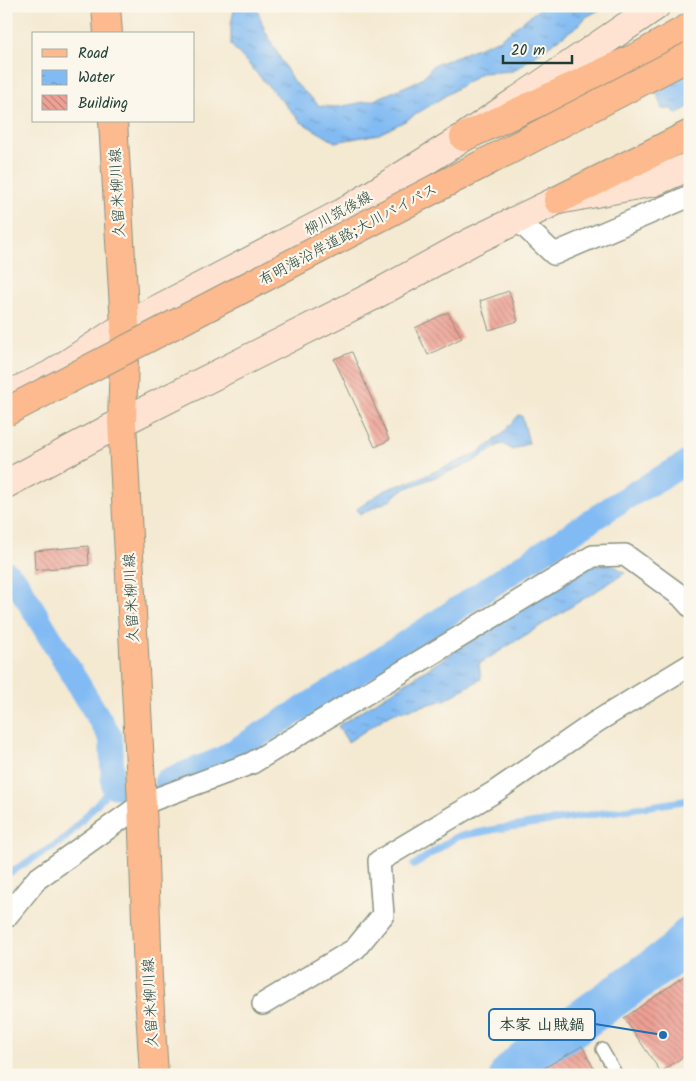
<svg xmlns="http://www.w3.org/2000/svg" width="696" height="1081" font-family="Kalam,'Klee One',sans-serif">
  <defs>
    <pattern id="water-ripples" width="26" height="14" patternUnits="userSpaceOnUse" patternTransform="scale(1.25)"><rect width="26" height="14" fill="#82bbf3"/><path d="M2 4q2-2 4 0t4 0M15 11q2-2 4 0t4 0" fill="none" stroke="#6a99c6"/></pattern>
    <pattern id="building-back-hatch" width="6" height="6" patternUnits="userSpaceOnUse" patternTransform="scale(1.25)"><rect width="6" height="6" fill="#eea094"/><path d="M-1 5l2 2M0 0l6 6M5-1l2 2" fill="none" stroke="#c0847a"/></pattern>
  </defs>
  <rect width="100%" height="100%" fill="#fbf7ec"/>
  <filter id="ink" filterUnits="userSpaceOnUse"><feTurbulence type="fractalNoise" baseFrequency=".02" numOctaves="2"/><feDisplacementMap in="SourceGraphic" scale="10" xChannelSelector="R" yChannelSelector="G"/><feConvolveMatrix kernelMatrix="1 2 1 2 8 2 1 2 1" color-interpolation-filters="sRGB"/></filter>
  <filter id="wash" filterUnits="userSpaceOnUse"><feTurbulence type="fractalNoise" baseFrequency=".0096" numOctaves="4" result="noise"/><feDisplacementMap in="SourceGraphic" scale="20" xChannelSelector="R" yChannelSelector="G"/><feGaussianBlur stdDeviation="1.12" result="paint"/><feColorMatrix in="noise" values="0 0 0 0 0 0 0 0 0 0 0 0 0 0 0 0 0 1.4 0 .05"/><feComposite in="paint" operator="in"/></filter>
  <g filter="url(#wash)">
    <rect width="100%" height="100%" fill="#f4e9d1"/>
    <!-- water -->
    <g fill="url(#water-ripples)" stroke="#507c94">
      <path d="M235 6H256L265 31 293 81 320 106 339 107 374 100 420 80 429 71 432 66 500 39 543 6H607L586 17 580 24 513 71 481 73 407 120 379 134 335 142 301 122 231 45V24Z"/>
      <path d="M690 63V106L676 114 673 109H662L655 88Z"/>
      <path d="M519 415 522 416 529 443 512 450 504 444 499 445 471 463 402 490 391 500 360 514 357 509C372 499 387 486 405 484L476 454 492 443 507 429Z"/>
      <path d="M612 564 625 573 479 664 481 679 445 700 390 714 348 742 338 726 588 567Z"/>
    </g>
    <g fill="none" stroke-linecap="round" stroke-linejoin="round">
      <!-- stream -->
      <g stroke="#82bbf3" stroke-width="7">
        <path d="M414 865 456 837 497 829 690 800"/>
        <path d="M6 875 65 839 113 786"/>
      </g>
      <!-- canal -->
      <g stroke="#82bbf3" stroke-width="24">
        <path d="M6 572 16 581 111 738 113 786 129 788"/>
        <path d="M166 781 221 759 354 676 624 499 690 461"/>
      </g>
      <!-- river -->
      <path stroke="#82bbf3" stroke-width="41" d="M510 1075 523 1062 674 954 690 937"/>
    </g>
    <g id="blocks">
      <!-- building -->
      <g fill="url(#building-back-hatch)">
        <path d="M509 291 518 321 489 330 480 301Z"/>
        <path d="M448 312 462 338 428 355 415 328Z"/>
        <path d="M352 352 389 440 375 447 334 359Z"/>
        <path d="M88 546 89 565 35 570 34 551Z"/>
        <path d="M690 972V1052L661 1072 624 1018Z"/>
        <path d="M582 1046 597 1075H532Z"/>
      </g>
    </g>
  </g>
  <g filter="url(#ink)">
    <use href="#blocks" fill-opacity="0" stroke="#8a9382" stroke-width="1"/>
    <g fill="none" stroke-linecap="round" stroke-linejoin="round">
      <!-- service casing -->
      <g stroke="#8a9382" stroke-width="14">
        <path id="service" d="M602 1049 617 1075"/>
      </g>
      <!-- minor casing -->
      <g stroke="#8a9382" stroke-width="24">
        <g id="minor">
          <path d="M518 220 554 254 690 196"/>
          <path d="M6 917 37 879 142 804 252 763 593 556 625 555 681 596 690 606"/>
          <path d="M263 1004 355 949 383 915 379 861 496 791 596 722 690 665"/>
        </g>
      </g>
      <!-- secondary casing -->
      <g stroke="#8a9382" stroke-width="30">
        <g id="secondary">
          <path d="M6 396 50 375 125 326 344 212 464 137 656 6"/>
          <path d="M6 484 122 422 373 296 471 242 558 200 654 182 690 166"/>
        </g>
      </g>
      <!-- primary casing -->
      <g stroke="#8a9382" stroke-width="30">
        <g id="primary">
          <path d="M106 6 108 34"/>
          <path d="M113 121 125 326 122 422 142 804 148 978 154 1075"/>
        </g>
      </g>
      <!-- motorway casing -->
      <g stroke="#8a9382" stroke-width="30">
        <g id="motorway">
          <path d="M464 137 641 55 690 27"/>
          <path d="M558 200 690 134"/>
        </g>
      </g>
      <!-- service -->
      <use href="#service" stroke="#fff" stroke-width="11"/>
      <!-- minor -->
      <use href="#minor" stroke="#fff" stroke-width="21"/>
      <!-- secondary -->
      <use href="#secondary" stroke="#fee3d2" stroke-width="28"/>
      <!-- primary -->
      <use href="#primary" stroke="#fcba8e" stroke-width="28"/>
      <!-- motorway -->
      <use href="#motorway" stroke="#fcba8e" stroke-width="28"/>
      <!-- motorway-bridge casing -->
      <g stroke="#8a9382" stroke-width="30" stroke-linecap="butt">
        <path id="motorway-bridge" d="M6 412 690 56"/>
      </g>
      <!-- motorway-bridge -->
      <use href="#motorway-bridge" stroke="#fcba8e" stroke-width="28"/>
    </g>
  </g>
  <g text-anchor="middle" stroke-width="4.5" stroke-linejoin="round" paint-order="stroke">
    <!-- street labels -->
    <g font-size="15" fill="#1f3d34" stroke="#fbf7ec">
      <text transform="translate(117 193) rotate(-93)" y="5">久留米柳川線</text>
      <text transform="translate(338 213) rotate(-29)" y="5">柳川筑後線</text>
      <text transform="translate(348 234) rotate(-28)" y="5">有明海沿岸道路;大川バイパス</text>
      <text transform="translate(131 598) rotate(-93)" y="5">久留米柳川線</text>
      <text transform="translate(150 1003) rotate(-93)" y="5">久留米柳川線</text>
    </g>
  </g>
  <!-- callouts -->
  <path fill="none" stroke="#1f6fb2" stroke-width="2" d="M663 1035L595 1024"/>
  <circle fill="#1f6fb2" stroke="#fbf7ec" stroke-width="2" cx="663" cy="1035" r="5"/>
  <rect fill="#fbf7ec" stroke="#1f6fb2" stroke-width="2" x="489" y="1009" width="106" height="31" rx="5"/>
  <g font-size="16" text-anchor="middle" font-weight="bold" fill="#1f3d34">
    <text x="542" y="1030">本家 山賊鍋</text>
  </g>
  <!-- margin -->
  <rect width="696" height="1081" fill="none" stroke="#fbf7ec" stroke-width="25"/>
  <!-- legend -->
  <rect x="32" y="32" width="162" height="90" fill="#fbf7ec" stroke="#a3ada2"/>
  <rect x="42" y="49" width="25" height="8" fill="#fcba8e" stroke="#a3ada2"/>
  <text x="78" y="58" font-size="15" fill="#1f3d34">Road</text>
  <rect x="42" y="70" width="25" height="15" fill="url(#water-ripples)" stroke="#a3ada2"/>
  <text x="78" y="82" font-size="15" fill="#1f3d34">Water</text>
  <rect x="42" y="95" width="25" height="15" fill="url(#building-back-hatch)" stroke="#a3ada2"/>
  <text x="78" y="108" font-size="15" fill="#1f3d34">Building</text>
  <!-- scale -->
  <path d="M503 55v8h69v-8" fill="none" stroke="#1f3d34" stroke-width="2.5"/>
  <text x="511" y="55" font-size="15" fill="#1f3d34" stroke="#fbf7ec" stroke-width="4" paint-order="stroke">20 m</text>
</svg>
